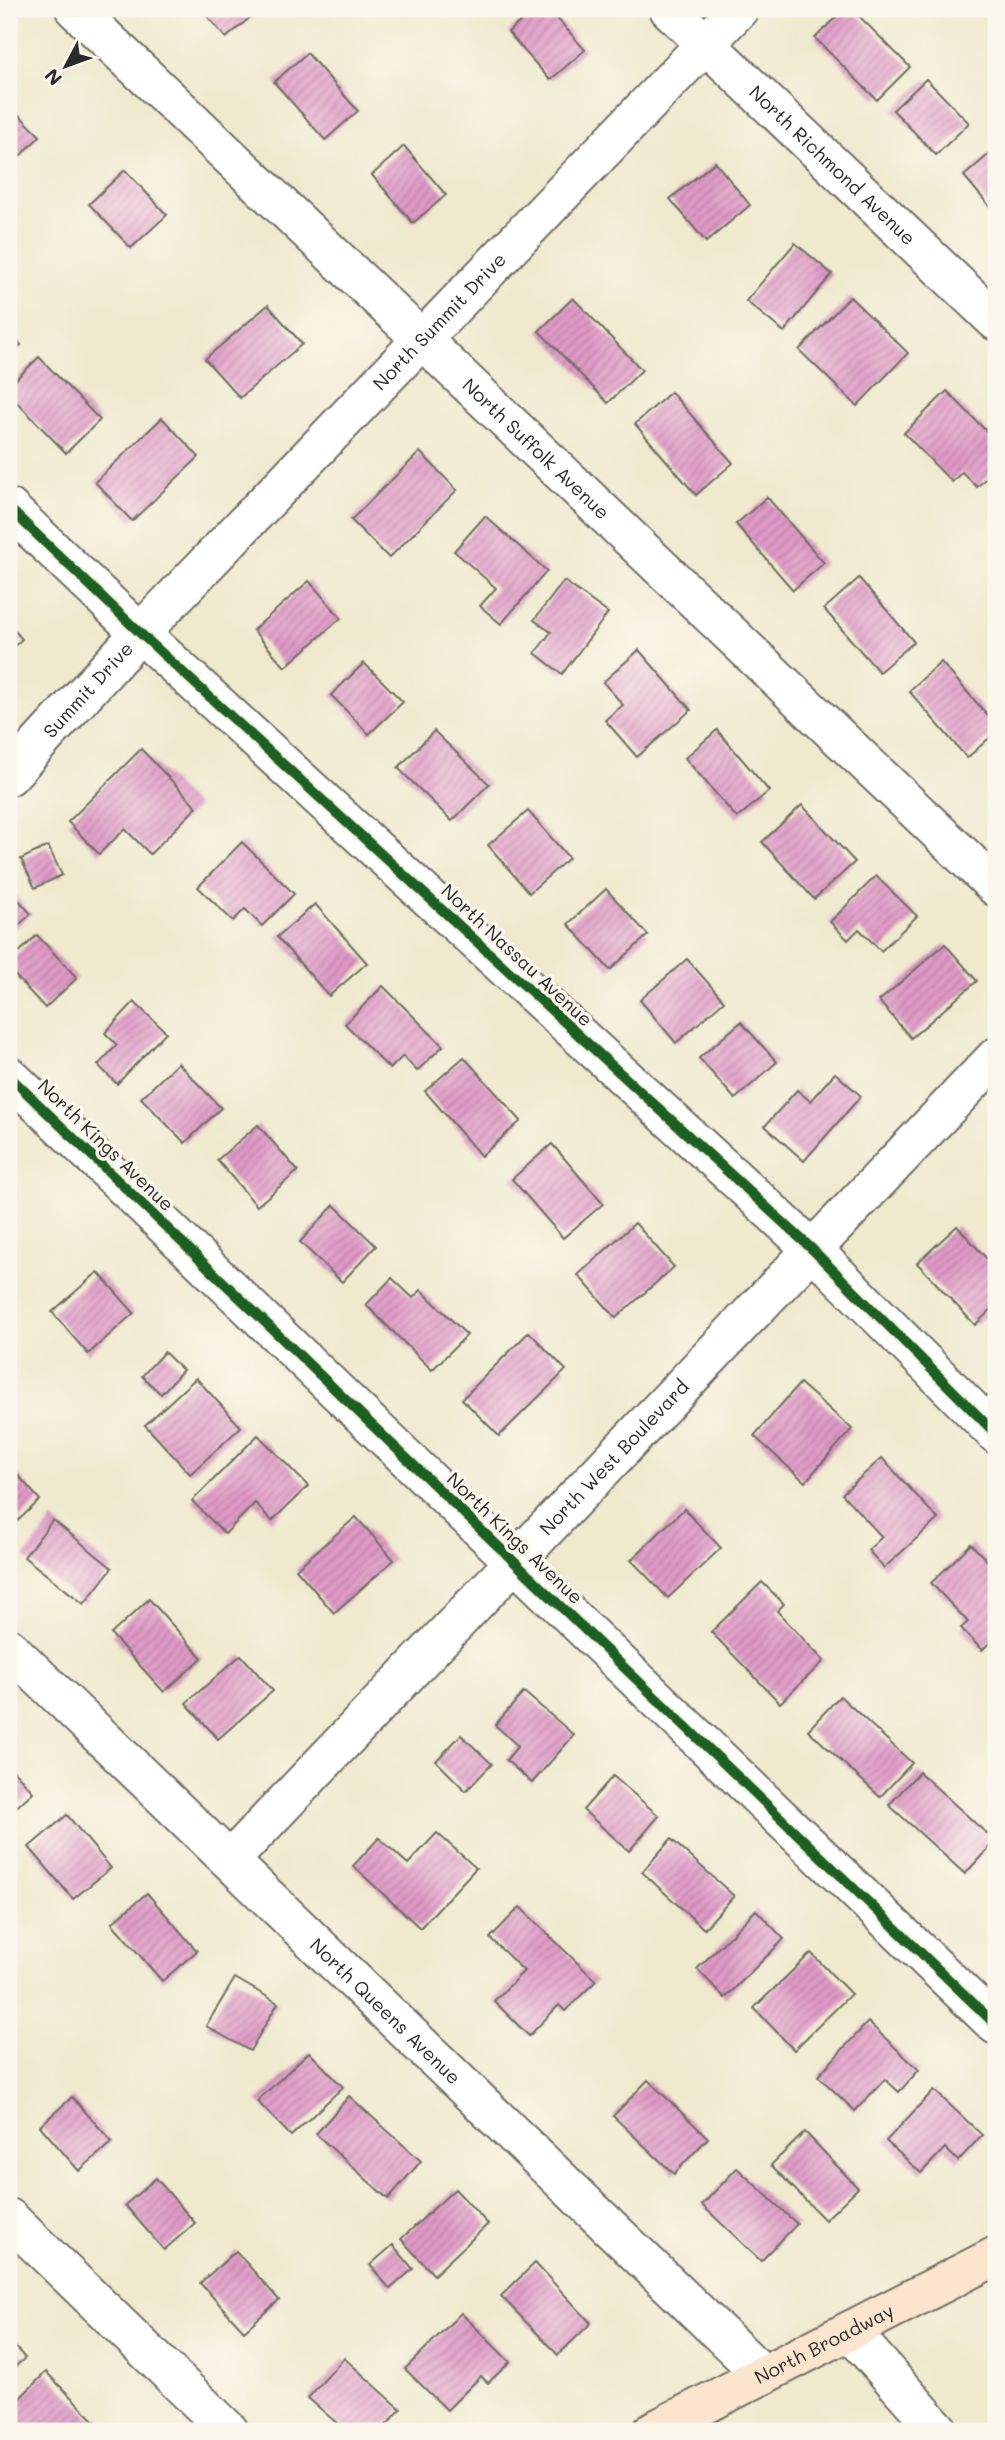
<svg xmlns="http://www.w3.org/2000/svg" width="1005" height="2440" font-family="Mali,sans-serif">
  <defs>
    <pattern id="building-hatch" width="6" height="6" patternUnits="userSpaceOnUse" patternTransform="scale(1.75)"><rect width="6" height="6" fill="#e09ac7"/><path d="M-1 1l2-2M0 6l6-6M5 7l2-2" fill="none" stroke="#b67ea2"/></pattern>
  </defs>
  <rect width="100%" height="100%" fill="#fbf7ec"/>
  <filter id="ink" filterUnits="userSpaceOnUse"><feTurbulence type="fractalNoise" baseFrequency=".0143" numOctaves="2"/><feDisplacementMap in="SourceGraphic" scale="14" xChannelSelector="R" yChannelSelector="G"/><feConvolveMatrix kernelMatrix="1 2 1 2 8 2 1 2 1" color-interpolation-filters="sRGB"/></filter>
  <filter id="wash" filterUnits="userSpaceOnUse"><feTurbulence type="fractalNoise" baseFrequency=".00686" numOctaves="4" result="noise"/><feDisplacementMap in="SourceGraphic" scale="28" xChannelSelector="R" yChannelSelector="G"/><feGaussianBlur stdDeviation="1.57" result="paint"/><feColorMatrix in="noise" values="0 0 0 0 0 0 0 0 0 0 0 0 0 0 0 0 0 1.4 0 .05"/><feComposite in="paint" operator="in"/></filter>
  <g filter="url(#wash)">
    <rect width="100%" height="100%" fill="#efe9ce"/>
    <g id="blocks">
      <!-- building -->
      <g fill="url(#building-hatch)">
        <path d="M201 9H260L226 38Z"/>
        <path d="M535 9H549L585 50 550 80 508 32Z"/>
        <path d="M844 9H852L910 67 877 100 815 38Z"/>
        <path d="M307 53 358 111 325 140 274 82Z"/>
        <path d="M926 79 969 123 936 155 893 110Z"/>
        <path d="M9 105 40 136 9 167Z"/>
        <path d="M404 146 446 195 413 223 372 175Z"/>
        <path d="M996 148V214L964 176Z"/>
        <path d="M715 162 750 205 706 242 670 199Z"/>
        <path d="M125 170 167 215 131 248 89 204Z"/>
        <path d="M795 243 832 274 784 332 746 301Z"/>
        <path d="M850 297 908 353 857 406 799 350Z"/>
        <path d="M573 298 642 370 608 403 539 331Z"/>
        <path d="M268 305 302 344 240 398 205 359Z"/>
        <path d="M9 331 21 345 9 356Z"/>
        <path d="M39 357 100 420 66 453 9 394V386Z"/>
        <path d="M947 391 996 441V468L977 487 962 472 952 482 904 433Z"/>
        <path d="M671 392 733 463 696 495 635 424Z"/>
        <path d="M162 418 199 457 132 521 95 482Z"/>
        <path d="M420 452 457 490 389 558 351 520Z"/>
        <path d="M767 497 824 563 793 590 736 524Z"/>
        <path d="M485 516 547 571 501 624 480 606 496 588 454 551Z"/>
        <path d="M859 578 914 642 879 672 824 609Z"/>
        <path d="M309 581 341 618 285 667 253 630Z"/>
        <path d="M564 581 608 613 562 674 535 653 551 632 534 620Z"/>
        <path d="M9 624 22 639 9 651Z"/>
        <path d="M639 650 691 710 637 757 605 720 623 705 603 682Z"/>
        <path d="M941 662 996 725V732L967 758 909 691Z"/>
        <path d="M364 663 403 702 369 734 331 695Z"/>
        <path d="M717 730 769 791 737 818 685 758Z"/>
        <path d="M434 731 489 784 452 821 398 768Z"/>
        <path d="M141 749 197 807 150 854 125 829 99 854 68 822Z"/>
        <path d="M802 805 855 862 814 899 762 842Z"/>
        <path d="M528 811 569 858 529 893 488 845Z"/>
        <path d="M242 842 294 894 262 926 245 909 233 921 198 887Z"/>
        <path d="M48 846 62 875 35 888 21 859Z"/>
        <path d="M876 876 917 916 881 951 859 929 848 940 830 922Z"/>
        <path d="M9 889 31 914 9 934Z"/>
        <path d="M606 889 648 935 610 970 568 924Z"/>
        <path d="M315 904 367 963 329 996 277 937Z"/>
        <path d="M37 935 77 978 45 1008 9 969V962Z"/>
        <path d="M945 944 977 981 911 1038 879 1001Z"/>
        <path d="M687 959 724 1001 676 1043 640 1000Z"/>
        <path d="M383 986 443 1046 417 1071 403 1056 390 1069 345 1024Z"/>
        <path d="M134 1002 166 1032 117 1084 98 1065 117 1045 105 1033Z"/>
        <path d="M741 1022 777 1062 735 1099 699 1058Z"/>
        <path d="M464 1057 521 1121 481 1156 425 1091Z"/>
        <path d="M178 1063 221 1108 185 1143 141 1098Z"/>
        <path d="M835 1073 861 1096 804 1161 765 1126 797 1090 810 1101Z"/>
        <path d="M258 1125 298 1171 257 1206 217 1160Z"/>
        <path d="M552 1144 603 1204 563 1238 512 1179Z"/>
        <path d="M334 1205 376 1246 342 1282 300 1242Z"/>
        <path d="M635 1223 674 1267 616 1318 578 1275Z"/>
        <path d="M957 1226 996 1269V1305L975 1325 917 1263Z"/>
        <path d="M98 1272 134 1313 88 1354 52 1312Z"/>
        <path d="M392 1278 413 1298 421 1290 467 1335 432 1370 366 1305Z"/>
        <path d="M529 1332 566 1370 499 1436 462 1399Z"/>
        <path d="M164 1352 183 1370 161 1394 142 1376Z"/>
        <path d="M196 1378 241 1427 190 1474 145 1425Z"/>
        <path d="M800 1383 852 1429 805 1482 754 1436Z"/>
        <path d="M258 1435 308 1486 272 1521 255 1503 225 1534 192 1501Z"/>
        <path d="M882 1458 938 1519 884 1568 868 1550 882 1537 842 1494Z"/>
        <path d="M9 1465 40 1500 9 1529Z"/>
        <path d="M684 1509 721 1548 668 1598 631 1560Z"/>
        <path d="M356 1517 394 1560 334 1613 296 1569Z"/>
        <path d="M53 1520 112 1568 84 1604 24 1557Z"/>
        <path d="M971 1544 996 1570V1637L982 1650 961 1628 968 1622 931 1583Z"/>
        <path d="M762 1582 784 1604 777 1611 824 1661 780 1703 711 1632Z"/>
        <path d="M149 1599 202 1658 164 1692 111 1634Z"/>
        <path d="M241 1655 273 1691 218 1739 186 1703Z"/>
        <path d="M524 1692 574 1735 532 1783 506 1760 518 1746 495 1725Z"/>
        <path d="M840 1696 912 1763 880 1797 808 1730Z"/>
        <path d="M461 1735 492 1764 466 1791 436 1761Z"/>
        <path d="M9 1766 33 1792 9 1814Z"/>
        <path d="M919 1772 995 1841 965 1874 889 1805Z"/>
        <path d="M613 1776 659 1816 629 1851 583 1810Z"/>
        <path d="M67 1815 111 1868 73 1899 29 1847Z"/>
        <path d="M437 1833 476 1868 420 1928 353 1866 379 1838 408 1864Z"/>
        <path d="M671 1839 734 1896 704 1929 642 1872Z"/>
        <path d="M996 1888V1903L989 1895Z"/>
        <path d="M147 1893 197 1951 162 1981 112 1923Z"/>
        <path d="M520 1907 596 1981 565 2011 559 2005 529 2036 494 2001 524 1971 490 1938Z"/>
        <path d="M756 1910 784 1939 725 1998 697 1969Z"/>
        <path d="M811 1953 851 1994 794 2050 754 2008Z"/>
        <path d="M235 1978 278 2003 250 2051 206 2026Z"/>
        <path d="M868 2022 919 2070 899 2092 885 2079 855 2111 818 2076Z"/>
        <path d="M309 2052 343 2087 291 2136 257 2101Z"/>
        <path d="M648 2080 708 2138 674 2174 613 2116Z"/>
        <path d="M934 2090 982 2135 958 2161 945 2148 921 2173 886 2141Z"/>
        <path d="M349 2096 421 2161 388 2199 316 2134Z"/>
        <path d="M72 2097 112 2142 79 2171 40 2126Z"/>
        <path d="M805 2132 858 2188 825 2220 771 2165Z"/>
        <path d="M737 2168 797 2224 761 2261 702 2205Z"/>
        <path d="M156 2178 195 2223 164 2250 125 2205Z"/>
        <path d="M455 2189 488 2224 434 2275 401 2239Z"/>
        <path d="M393 2245 413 2269 390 2289 370 2265Z"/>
        <path d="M236 2251 279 2300 244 2331 200 2283Z"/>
        <path d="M535 2263 591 2323 558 2355 501 2296Z"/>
        <path d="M461 2313 510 2362 488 2383 481 2376 447 2410 405 2369Z"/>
        <path d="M9 2340 25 2358 9 2372Z"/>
        <path d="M344 2358 401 2409 381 2431H346L308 2398Z"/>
        <path d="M46 2372 101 2427 97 2431H20L9 2420V2409Z"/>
      </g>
    </g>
  </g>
  <g filter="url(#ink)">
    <use href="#blocks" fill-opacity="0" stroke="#706e64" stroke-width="2"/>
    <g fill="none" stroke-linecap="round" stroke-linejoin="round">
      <!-- minor casing -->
      <g stroke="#706e64" stroke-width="42">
        <g id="minor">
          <path id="s1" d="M75 9 996 887"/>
          <path id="s2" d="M669 9 996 321"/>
          <path d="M9 508 140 633 812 1249 996 1434"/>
          <path id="s3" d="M9 776 140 633 739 9"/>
          <path d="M9 1076 996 2025"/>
          <path id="s4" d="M9 1648 763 2375"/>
          <path id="s5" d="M231 1859 996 1057"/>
          <path d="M9 2218 229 2431"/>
          <path d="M850 2331 939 2431"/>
        </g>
      </g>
      <!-- secondary casing -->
      <g stroke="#706e64" stroke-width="42">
        <g id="secondary">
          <path id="s6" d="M653 2431 996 2256"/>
        </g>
      </g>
      <!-- minor -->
      <use href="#minor" stroke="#fff" stroke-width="38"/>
      <!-- secondary -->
      <use href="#secondary" stroke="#fbe5cf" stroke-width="38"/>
      <!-- cycleway casing -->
      <g stroke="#fbf7ec" stroke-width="15">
        <g id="cycleway">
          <path d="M9 508 140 633 812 1249 996 1434"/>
          <path d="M9 1076 996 2025"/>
        </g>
      </g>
      <!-- cycleway -->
      <use href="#cycleway" stroke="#1b5e20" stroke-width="10"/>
    </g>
  </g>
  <g text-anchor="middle" stroke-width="7" stroke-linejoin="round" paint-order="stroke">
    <!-- street labels -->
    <g font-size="19" fill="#2b2b2b" stroke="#fbf7ec">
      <text dy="7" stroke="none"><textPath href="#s2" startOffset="226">North Richmond Avenue</textPath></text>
      <text dy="7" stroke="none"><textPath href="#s3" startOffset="626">North Summit Drive</textPath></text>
      <text dy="7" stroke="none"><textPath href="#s1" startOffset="637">North Suffolk Avenue</textPath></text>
      <text dy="7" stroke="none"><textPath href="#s3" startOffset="117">Summit Drive</textPath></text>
      <text transform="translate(517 955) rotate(43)" y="7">North Nassau Avenue</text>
      <text transform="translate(106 1145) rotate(44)" y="7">North Kings Avenue</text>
      <text dy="7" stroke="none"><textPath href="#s5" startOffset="555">North West Boulevard</textPath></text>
      <text transform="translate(515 1538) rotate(44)" y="7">North Kings Avenue</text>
      <text dy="7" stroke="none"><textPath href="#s4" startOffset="523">North Queens Avenue</textPath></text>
      <text dy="7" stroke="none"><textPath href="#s6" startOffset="192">North Broadway</textPath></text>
    </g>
  </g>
  <!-- margin -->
  <rect width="1005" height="2440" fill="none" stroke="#fbf7ec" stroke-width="35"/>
  <!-- north arrow -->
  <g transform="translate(66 66) rotate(229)" stroke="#fbf7ec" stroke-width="5" paint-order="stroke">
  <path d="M0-5L12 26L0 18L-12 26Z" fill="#2b2b2b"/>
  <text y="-10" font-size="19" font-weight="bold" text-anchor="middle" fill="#2b2b2b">N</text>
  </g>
</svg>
